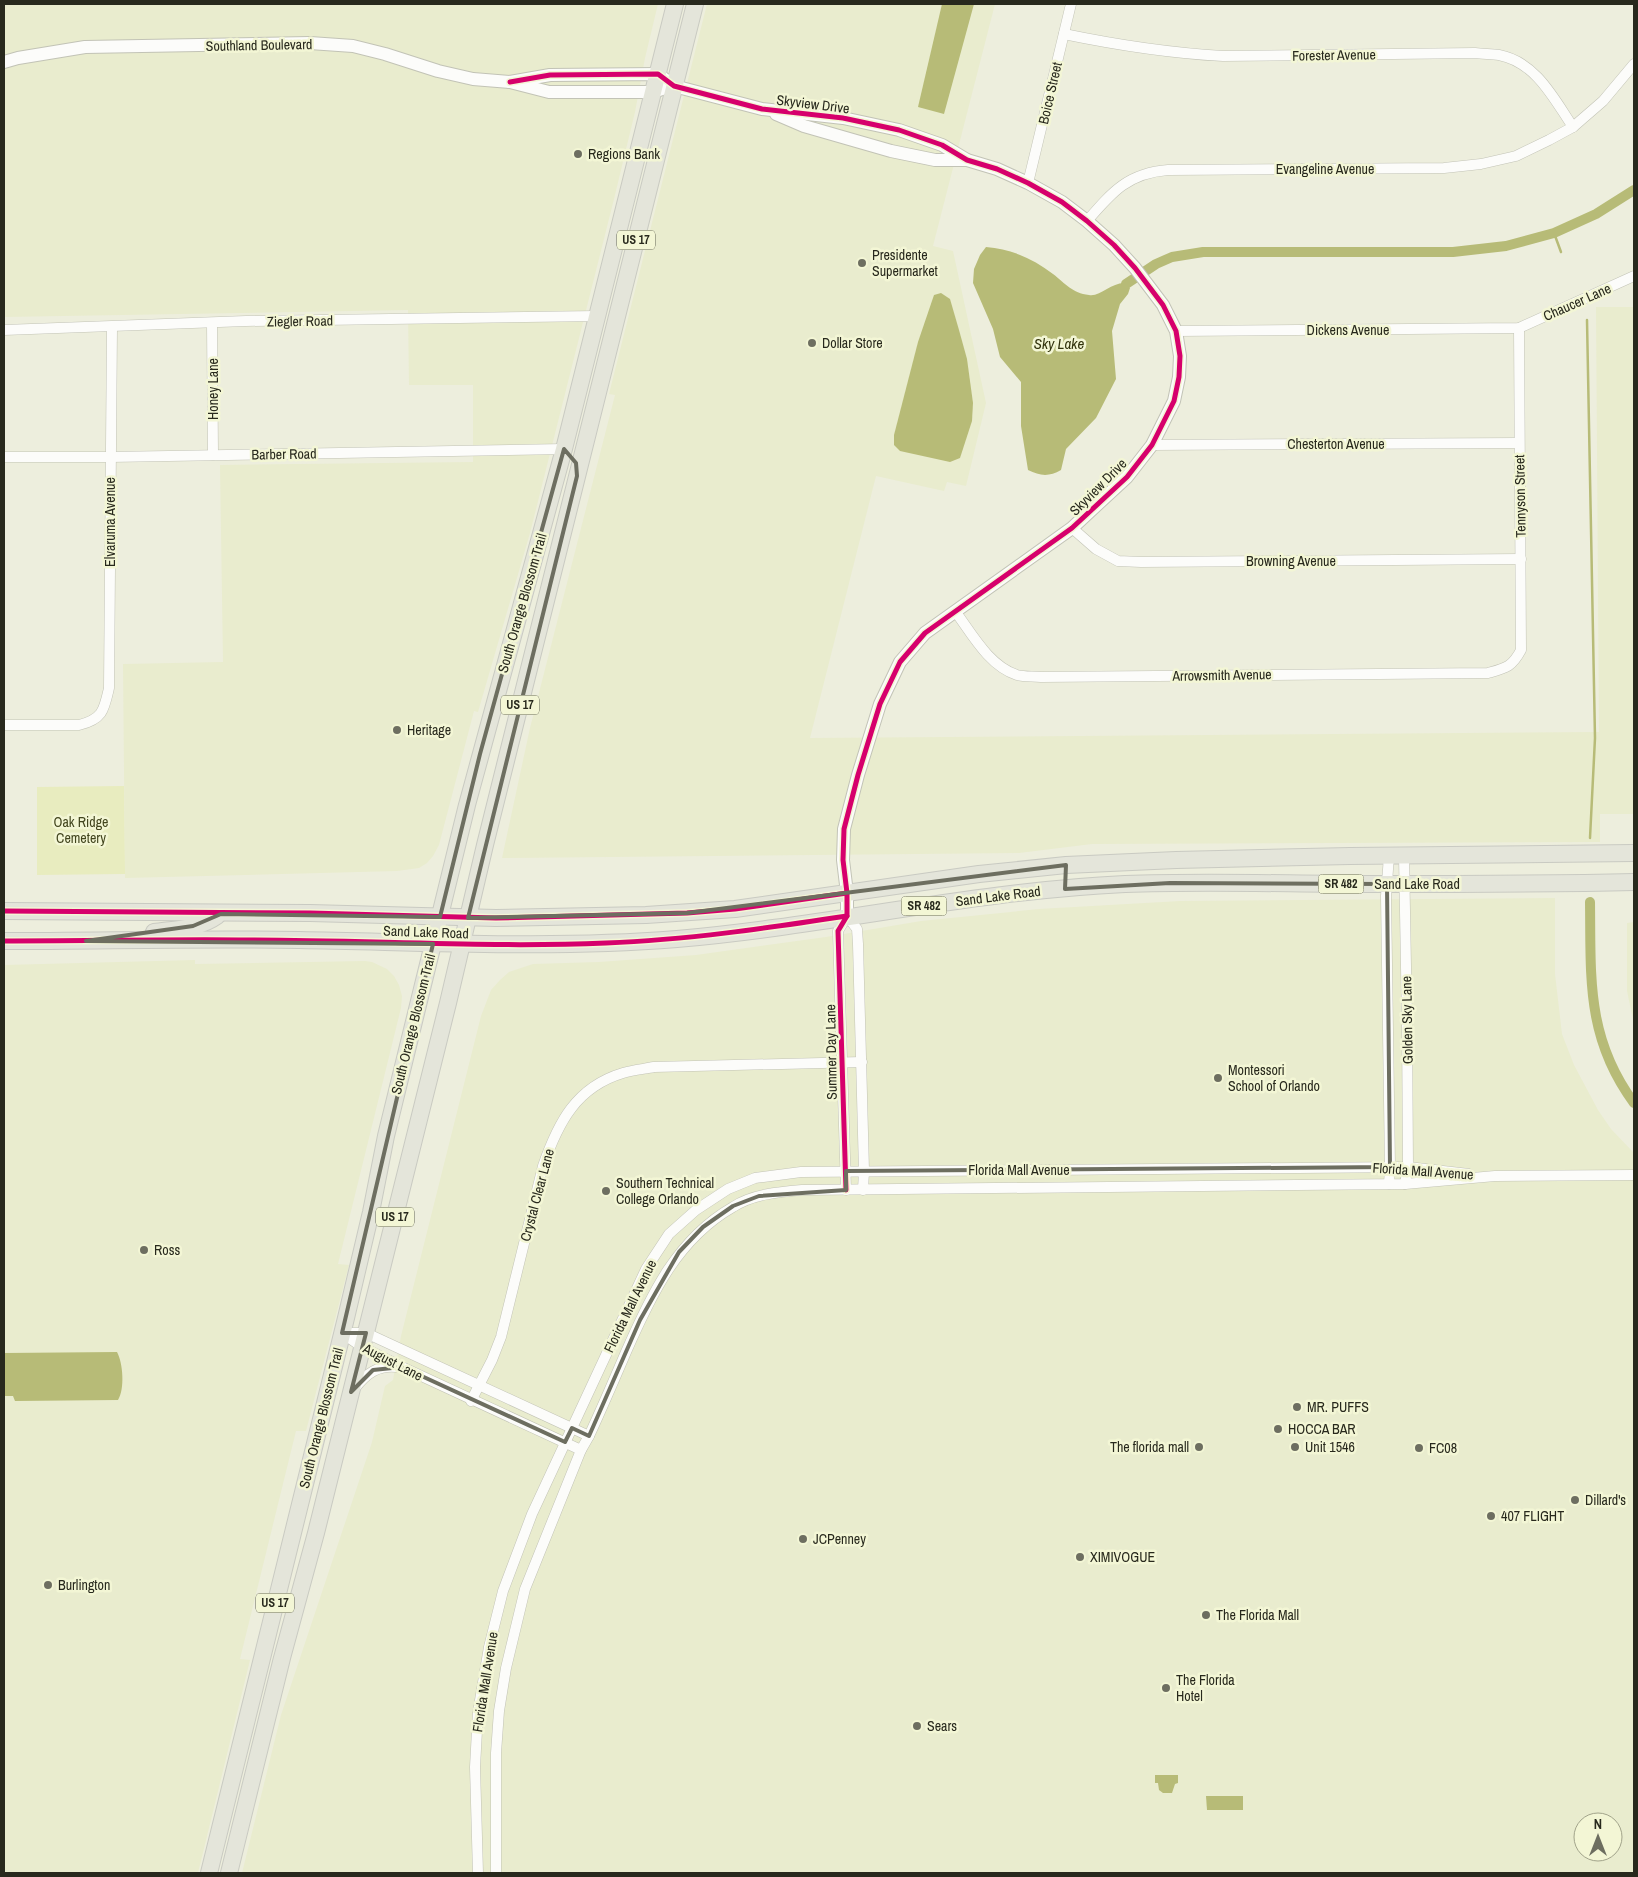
<svg xmlns="http://www.w3.org/2000/svg" width="1638" height="1877" font-family="'Archivo Narrow',sans-serif">
  <rect width="100%" height="100%" fill="#edeedd"/>
  <!-- built -->
  <g fill="#e9ecce" fill-rule="evenodd">
    <path d="M4 4H658L645 58 635 112 614 199 530 533 478 712 474 711 439 845 433 856 427 863 419 868 397 871 125 878 123 664 223 662 220 465 473 462V385H409L408 310 4 317Z"/>
    <path d="M707 4H995L933 246 953 251 986 403 966 486 947 482 944 491 876 476 810 738 1599 732 1596 307H1634V814H1600V842L1092 844 1019 853 502 858 530 728 615 395 609 394Z"/>
    <path d="M1555 898V974L1562 1034 1574 1065 1598 1110 1611 1129 1634 1153V1873H242L281 1715 372 1442 385 1386 393 1380 401 1336 481 1016 491 990 500 980 509 972 533 964 599 962 696 955 826 937 921 921 1039 909 1180 901ZM1583 1822H1613V1852H1583Z"/>
    <path d="M1634 922V1024L1627 991V923Z"/>
    <path d="M195 960V964L365 961 372 962 387 969 394 976 399 985 402 996 401 1008 338 1264 349 1265 306 1431H296L240 1659 250 1660 198 1873H4V965Z"/>
  </g>
  <!-- green -->
  <path fill="#e8ecbf" d="M124 786 125 874 37 875V787Z"/>
  <!-- water -->
  <g fill="#b7bb77">
    <path d="M942 4H974L944 114 918 107Z"/>
    <path d="M986 247C1012 249 1033 259 1053 274 1066 284 1072 293 1089 295 1100 297 1111 283 1124 283L1130 288 1128 294 1120 304 1112 331 1116 379 1096 418 1066 449 1061 470C1049 477 1040 476 1028 470L1021 426V382L1000 357 993 329 973 283 974 269 980 255Z"/>
    <path d="M941 293 950 299 959 330 967 359 973 403 972 421 960 458 950 462 900 451 894 445V435L918 342 934 295Z"/>
    <path d="M117 1352C123 1363 125 1389 118 1400L15 1401 13 1396H4V1353Z"/>
    <path d="M1155 1775H1178V1783L1175 1784 1172 1793H1163L1159 1790 1158 1783H1155Z"/>
    <path d="M1206 1796H1243V1810H1207Z"/>
  </g>
  <g fill="none" stroke-linecap="round" stroke-linejoin="round">
    <!-- stream -->
    <g stroke="#b7bb77" stroke-width="2.5">
      <path d="M1554 233 1561 252"/>
      <path d="M1587 320 1595 738 1590 838"/>
    </g>
    <!-- canal -->
    <g stroke="#b7bb77" stroke-width="10">
      <path d="M1126 284 1156 264 1172 257 1203 252H1453L1506 246 1554 233 1596 214 1634 190"/>
      <path d="M1590 902C1591 978 1586 1038 1634 1103"/>
    </g>
    <!-- minor casing -->
    <g stroke="#c2c3b6" stroke-width="11">
      <g id="minor">
        <path d="M1064 34C1117 45 1169 53 1223 56L1475 53C1483 54 1491 54 1499 55 1536 62 1554 99 1573 127"/>
        <path d="M1028 183 1071 4"/>
        <path d="M1087 221C1112 192 1128 173 1168 170L1444 168 1481 164 1516 156 1549 140 1573 127 1603 101 1634 64"/>
        <path d="M212 323 213 455"/>
        <path d="M4 330 246 321 597 316"/>
        <path d="M1176 331 1519 328 1634 276"/>
        <path d="M1152 445 1519 443"/>
        <path d="M4 457H110L564 449"/>
        <path d="M1072 528 1096 549 1118 561 1141 562 1521 559"/>
        <path d="M955 611C972 634 989 666 1017 675 1025 677 1033 676 1041 677L1488 673C1506 668 1512 667 1521 650L1519 328"/>
        <path d="M4 725H79C103 719 104 710 109 688L112 327"/>
        <path d="M1404 856 1407 1022 1408 1167 1405 1184"/>
        <path d="M1389 1184 1390 1167 1386 896 1389 856"/>
        <path d="M846 1190 838 931 847 916 857 929 858 944 864 1171 863 1190"/>
        <path d="M342 1333H366L589 1436"/>
        <path d="M342 1333 362 1347 402 1367 581 1450"/>
        <path d="M355 1388C367 1373 378 1365 397 1367"/>
        <path d="M471 1401 492 1360 501 1337 543 1166C558 1123 576 1087 623 1073 633 1070 644 1069 654 1067L862 1062"/>
        <path d="M478 1873 475 1767 478 1712 489 1647 503 1591 532 1514 646 1269 669 1234 696 1210 728 1189 755 1178 801 1172 1408 1167 1469 1174"/>
        <path d="M496 1873V1753L499 1711 506 1668 525 1589 581 1450 589 1436C602 1408 614 1380 626 1352 651 1295 677 1239 733 1207 753 1194 779 1192 803 1190L1405 1184 1495 1176 1634 1175"/>
      </g>
    </g>
    <!-- tertiary casing -->
    <g stroke="#c2c3b6" stroke-width="14">
      <g id="tertiary">
        <path d="M4 62 18 58 85 47 310 43 353 46 385 54 438 71 473 79 510 82 549 92H653L662 89"/>
        <path d="M510 82 550 75 658 74 674 86 762 109 843 118 899 130 942 145 967 160 997 169 1028 183 1062 202 1087 221 1114 245 1135 268 1163 305 1176 331 1180 356 1179 377 1174 401 1152 445 1127 477 1072 528 925 633 900 662 880 704 858 775 844 829 843 860 847 893V916"/>
        <path d="M776 114 804 126 891 151 935 160H967"/>
      </g>
    </g>
    <!-- primary casing -->
    <g stroke="#c9cac2" stroke-width="18">
      <g id="primary">
        <path d="M4 911 310 913 496 918 646 915 735 909 979 874 1066 865 1176 860 1350 856 1634 853"/>
        <path d="M154 932C175 929 199 929 217 916"/>
        <path d="M4 941C102 941 201 938 299 940 425 942 551 949 677 939 827 926 974 891 1125 884 1207 881 1289 884 1371 884 1459 884 1547 884 1634 882"/>
        <path d="M209 1873 346 1318 371 1212 386 1136 467 805 564 449 675 4"/>
        <path d="M229 1873 282 1658 316 1533 448 1003 485 845 695 4"/>
      </g>
    </g>
    <!-- minor -->
    <use href="#minor" stroke="#fcfcfa" stroke-width="10"/>
    <!-- tertiary -->
    <use href="#tertiary" stroke="#fcfcfa" stroke-width="12"/>
    <!-- primary -->
    <use href="#primary" stroke="#e4e5da" stroke-width="16"/>
    <!-- cycleway casing -->
    <g stroke="#f3f6d5" stroke-width="8">
      <g id="cycleway">
        <path d="M510 82 550 75 658 74 674 86 762 109 843 118 899 130 942 145 967 160 997 169 1028 183 1062 202 1087 221 1114 245 1135 268 1163 305 1176 331 1180 356 1179 377 1174 401 1152 445 1127 477 1072 528 925 633 900 662 880 704 858 775 844 829 843 860 847 893V916L838 931 846 1190"/>
        <path d="M4 911 310 913 496 918 687 913 735 909 847 893"/>
        <path d="M4 941C86 941 168 939 250 940 369 940 487 948 606 943 687 940 767 928 847 916"/>
      </g>
    </g>
    <!-- cycleway -->
    <use href="#cycleway" stroke="#d6006c" stroke-width="5"/>
  </g>
  <!-- marked area -->
  <path fill="none" stroke="#6d6e60" stroke-width="4" stroke-linejoin="round" d="M564 449 576 463 577 476 468 918 687 913 1066 865 1065 889 1170 883 1387 884 1390 1167 846 1171V1190L759 1196 733 1206 703 1227 679 1252 640 1320 589 1436 572 1428 565 1442 402 1367 373 1370 351 1392 366 1333H342L433 944 86 941 193 926 221 914 440 917 480 754Z"/>
  <!-- markers -->
  <g fill="#6d6e60" stroke="#f3f6d5" stroke-width="2">
    <circle cx="578" cy="154" r="5"/>
    <circle cx="862" cy="263" r="5"/>
    <circle cx="812" cy="343" r="5"/>
    <circle cx="397" cy="730" r="5"/>
    <circle cx="1218" cy="1078" r="5"/>
    <circle cx="606" cy="1191" r="5"/>
    <circle cx="144" cy="1250" r="5"/>
    <circle cx="1297" cy="1407" r="5"/>
    <circle cx="1278" cy="1429" r="5"/>
    <circle cx="1199" cy="1447" r="5"/>
    <circle cx="1295" cy="1447" r="5"/>
    <circle cx="1419" cy="1448" r="5"/>
    <circle cx="1575" cy="1500" r="5"/>
    <circle cx="1491" cy="1516" r="5"/>
    <circle cx="803" cy="1539" r="5"/>
    <circle cx="1080" cy="1557" r="5"/>
    <circle cx="48" cy="1585" r="5"/>
    <circle cx="1206" cy="1615" r="5"/>
    <circle cx="1166" cy="1688" r="5"/>
    <circle cx="917" cy="1726" r="5"/>
  </g>
  <g text-anchor="middle" stroke-width="5" stroke-linejoin="round" paint-order="stroke">
    <!-- shield labels -->
    <g fill="#f3f6d5" stroke="#656654" stroke-width="1">
      <rect x="617" y="230.5" width="38" height="19" rx="4"/>
      <rect x="501" y="695.5" width="38" height="19" rx="4"/>
      <rect x="1318.5" y="874.5" width="45" height="19" rx="4"/>
      <rect x="901.5" y="896.5" width="45" height="19" rx="4"/>
      <rect x="376" y="1207.5" width="38" height="19" rx="4"/>
      <rect x="256" y="1593.5" width="38" height="19" rx="4"/>
    </g>
    <g font-size="12" font-weight="bold" fill="#28291d">
      <text x="636" y="244">US 17</text>
      <text x="520" y="709">US 17</text>
      <text x="1341" y="888">SR 482</text>
      <text x="924" y="910">SR 482</text>
      <text x="395" y="1221">US 17</text>
      <text x="275" y="1607">US 17</text>
    </g>
    <!-- street labels -->
    <g font-size="14" fill="#28291d" stroke="#f3f6d5">
      <text transform="translate(259 45) rotate(-1)" y="5">Southland Boulevard</text>
      <text transform="translate(1334 55) rotate(-1)" y="5">Forester Avenue</text>
      <text transform="translate(1050 93) rotate(-77)" y="5">Boice Street</text>
      <text transform="translate(813 104) rotate(7)" y="5">Skyview Drive</text>
      <text x="1325" y="174">Evangeline Avenue</text>
      <text transform="translate(1577 302) rotate(-24)" y="5">Chaucer Lane</text>
      <text transform="translate(300 321) rotate(-1)" y="5">Ziegler Road</text>
      <text x="1348" y="335">Dickens Avenue</text>
      <text transform="translate(213 389) rotate(-90)" y="5">Honey Lane</text>
      <text x="1336" y="449">Chesterton Avenue</text>
      <text transform="translate(284 454) rotate(-1)" y="5">Barber Road</text>
      <text transform="translate(1098 487) rotate(-45)" y="5">Skyview Drive</text>
      <text transform="translate(1520 496) rotate(-91)" y="5">Tennyson Street</text>
      <text transform="translate(110 522) rotate(-90)" y="5">Elvaruma Avenue</text>
      <text x="1291" y="566">Browning Avenue</text>
      <text transform="translate(522 603) rotate(-74)" y="5">South Orange Blossom Trail</text>
      <text transform="translate(1222 675) rotate(-1)" y="5">Arrowsmith Avenue</text>
      <text x="1417" y="889">Sand Lake Road</text>
      <text transform="translate(998 896) rotate(-7)" y="5">Sand Lake Road</text>
      <text transform="translate(426 932) rotate(2)" y="5">Sand Lake Road</text>
      <text transform="translate(1407 1020) rotate(-91)" y="5">Golden Sky Lane</text>
      <text transform="translate(413 1024) rotate(-76)" y="5">South Orange Blossom Trail</text>
      <text transform="translate(831 1052) rotate(-91)" y="5">Summer Day Lane</text>
      <text x="1019" y="1175">Florida Mall Avenue</text>
      <text transform="translate(1423 1171) rotate(4)" y="5">Florida Mall Avenue</text>
      <text transform="translate(537 1195) rotate(-75)" y="5">Crystal Clear Lane</text>
      <text transform="translate(630 1306) rotate(-64)" y="5">Florida Mall Avenue</text>
      <text transform="translate(393 1362) rotate(27)" y="5">August Lane</text>
      <text transform="translate(321 1418) rotate(-76)" y="5">South Orange Blossom Trail</text>
      <text transform="translate(485 1682) rotate(-81)" y="5">Florida Mall Avenue</text>
    </g>
    <!-- poi labels -->
    <g font-size="14" fill="#28291d" stroke="#f3f6d5" text-anchor="start">
      <text x="588" y="159">Regions Bank</text>
      <text x="872" y="260">Presidente<tspan x="872" dy="16">Supermarket</tspan></text>
      <text x="822" y="348">Dollar Store</text>
      <text x="407" y="735">Heritage</text>
      <text x="1228" y="1075">Montessori<tspan x="1228" dy="16">School of Orlando</tspan></text>
      <text x="616" y="1188">Southern Technical<tspan x="616" dy="16">College Orlando</tspan></text>
      <text x="154" y="1255">Ross</text>
      <text x="1307" y="1412">MR. PUFFS</text>
      <text x="1288" y="1434">HOCCA BAR</text>
      <text x="1189" y="1452" text-anchor="end">The florida mall</text>
      <text x="1305" y="1452">Unit 1546</text>
      <text x="1429" y="1453">FC08</text>
      <text x="1585" y="1505">Dillard's</text>
      <text x="1501" y="1521">407 FLIGHT</text>
      <text x="813" y="1544">JCPenney</text>
      <text x="1090" y="1562">XIMIVOGUE</text>
      <text x="58" y="1590">Burlington</text>
      <text x="1216" y="1620">The Florida Mall</text>
      <text x="1176" y="1685">The Florida<tspan x="1176" dy="16">Hotel</tspan></text>
      <text x="927" y="1731">Sears</text>
    </g>
    <!-- park labels -->
    <g font-size="14" fill="#42451e" stroke="#f3f6d5">
      <text x="81" y="827">Oak Ridge<tspan x="81" dy="16">Cemetery</tspan></text>
    </g>
    <!-- water labels -->
    <g font-size="15" font-style="italic" fill="#32330c" stroke="#f3f6d5">
      <text x="1059" y="349">Sky Lake</text>
    </g>
  </g>
  <!-- border -->
  <rect width="1638" height="1877" fill="none" stroke="#28291d" stroke-width="10"/>
  <!-- north arrow -->
  <g transform="translate(1598 1837)"><circle r="24" fill="#f3f6d5" stroke="#a2a48b"/>
  <path d="M0-4L9 19L0 12L-9 19Z" fill="#6d6e60"/>
  <text y="-8" font-size="14" font-weight="bold" text-anchor="middle" fill="#28291d">N</text>
  </g>
</svg>
